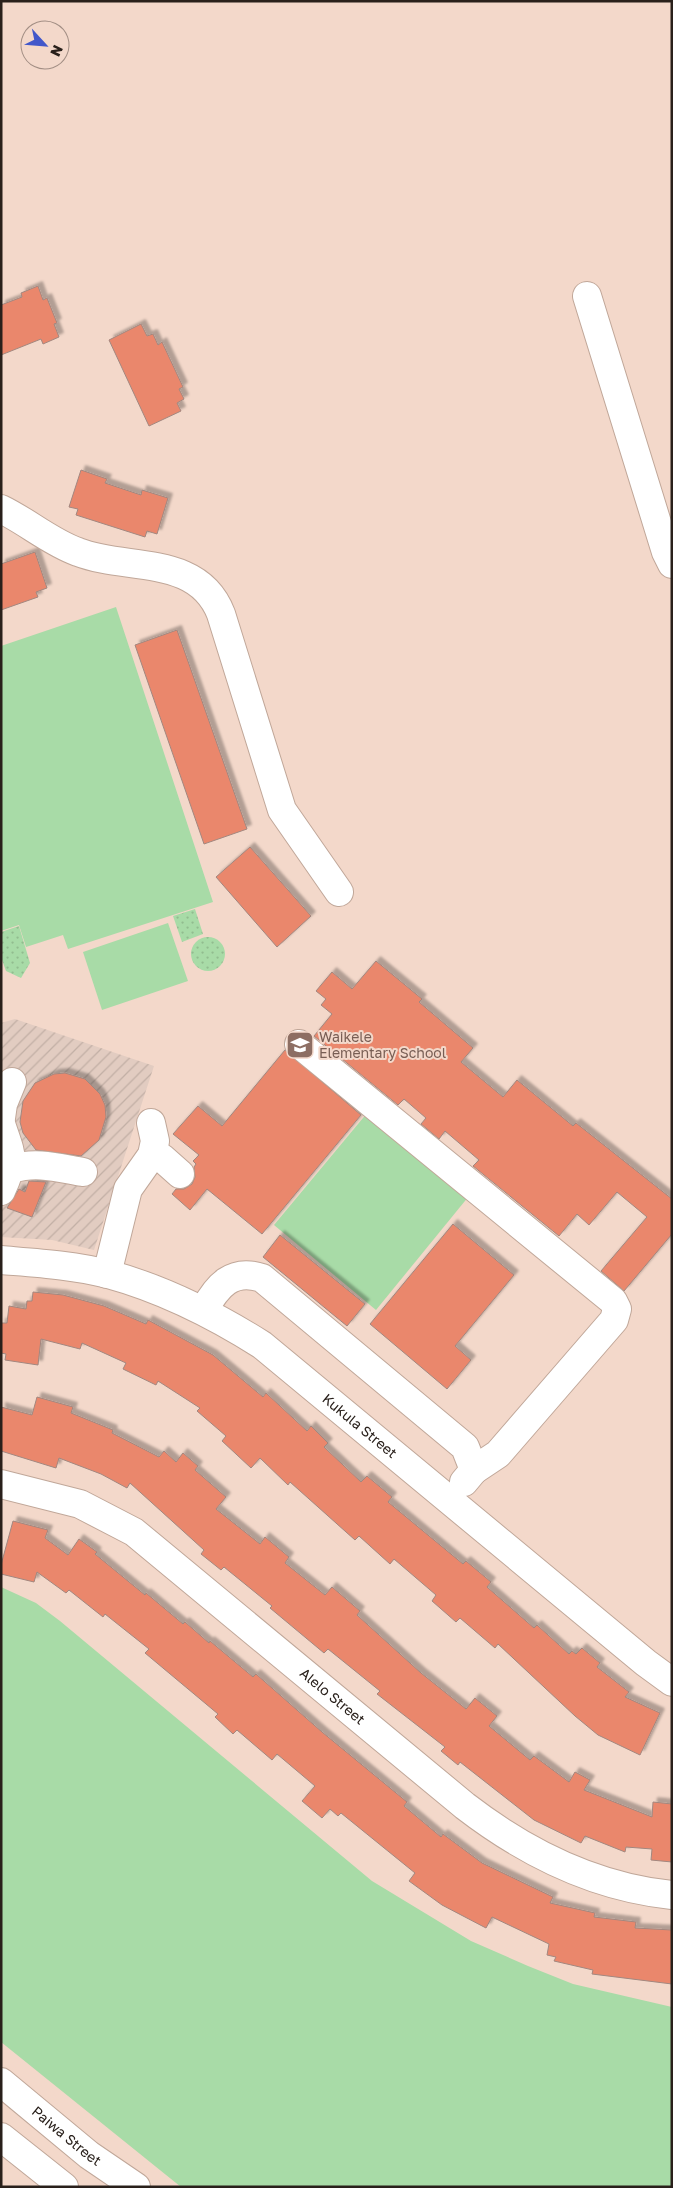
<svg xmlns="http://www.w3.org/2000/svg" width="673" height="2188" font-family="'Golos Text',sans-serif">
  <defs>
    <pattern id="industrial-furrows" width="10" height="10" patternUnits="userSpaceOnUse" patternTransform="scale(1.25)"><rect width="10" height="10" fill="#e2ccc1"/><path d="M-1 1l2-2M0 10L10 0M9 11l2-2" fill="none" stroke="#c2afa5"/></pattern>
    <pattern id="park-dots" width="8" height="8" patternUnits="userSpaceOnUse" patternTransform="scale(1.25)"><rect width="8" height="8" fill="#a8dba7"/><path d="M2 2h.1M6 6h.1" fill="none" stroke="#91bc8f" stroke-width="1.8" stroke-linecap="round"/></pattern>
    <filter id="shadow"><feDropShadow dx="4.5" dy="-4.5" stdDeviation="1" flood-color="#0004"/></filter>
  </defs>
  <rect width="100%" height="100%" fill="#f3d8ca"/>
  <!-- industrial -->
  <path fill="url(#industrial-furrows)" d="M15 1019 154 1066 94 1250 52 1240 1 1237V1023Z"/>
  <!-- grass -->
  <g fill="#a8dba7">
    <path d="M116 607 213 902 68 949 63 935 26 947 19 925 1 931V646Z"/>
    <path d="M168 923 188 981 102 1010 83 952Z"/>
    <path d="M368 1112 469 1196 376 1310 274 1225Z"/>
    <path d="M1 1587 36 1603 60 1621 372 1881 471 1941 528 1966 573 1984 672 2007V2187H181L1 2042Z"/>
  </g>
  <!-- park -->
  <g fill="url(#park-dots)">
    <path d="M195 909 203 934 182 942 173 916Z"/>
    <path d="M19 926 30 963 21 978 6 971 1 957V932Z"/>
    <circle cx="208" cy="954" r="17"/>
  </g>
  <!-- building -->
  <g fill="#ea876c" stroke="#a2877f" filter="url(#shadow)">
    <path d="M38 286 43 300 47 298 57 323 54 324 59 337 43 344 41 339 1 355V305L22 297 21 293Z"/>
    <path d="M141 324 147 336 153 334 158 345 162 342 183 387 179 389 184 399 177 403 181 411 149 426 109 340Z"/>
    <path d="M81 470 107 479 105 483 141 495 142 490 168 498 157 534 147 531 145 537 76 515 78 509 69 507Z"/>
    <path d="M35 552 47 588 36 592 38 597 1 610V564Z"/>
    <path d="M177 630 247 829 204 844 135 645Z"/>
    <path d="M250 847 311 916 277 947 216 877Z"/>
    <path d="M376 961 422 999 419 1002 473 1048 461 1062 503 1097 517 1080 573 1126 576 1123 672 1199V1234L624 1291 601 1271 647 1217 617 1192 589 1225 577 1214 559 1236 473 1166 479 1160 445 1131 439 1139 421 1124 426 1118 404 1099 398 1105 314 1036 332 1014 321 1005 326 999 316 991 332 972 352 989Z"/>
    <path d="M285 1050 361 1115 262 1234 207 1189 190 1210 172 1194 176 1189H184L192 1184 195 1177 194 1167 196 1164 193 1161 199 1155 173 1134 198 1106 222 1126Z"/>
    <path d="M65 1073 85 1079 100 1094 105 1105 106 1117 99 1140 81 1156 36 1150 23 1133 20 1122 23 1101 35 1083 54 1074Z"/>
    <path d="M29 1181 46 1182 32 1217 7 1208 19 1189 25 1192Z"/>
    <path d="M453 1224 514 1275 455 1346 471 1360 447 1389 370 1324Z"/>
    <path d="M280 1235 365 1304 347 1326 263 1257Z"/>
    <path d="M33 1292 63 1295 104 1306 146 1324 148 1320 213 1355 263 1397 266 1393 307 1431 311 1426 328 1443 324 1447 361 1482 367 1476 392 1497 388 1502 463 1564 466 1561 491 1582 487 1587 534 1628 537 1625 569 1654 572 1651 576 1654 582 1648 600 1663 597 1667 629 1692 625 1697 660 1713 640 1755 598 1735 575 1716 498 1644 495 1648 460 1618 456 1622 432 1601 436 1595 394 1559 390 1564 359 1536 355 1540 290 1482 288 1485 260 1458 251 1468 222 1441 226 1436 197 1411 200 1408 158 1381 156 1385 123 1369 126 1363 82 1343 80 1349 41 1339 38 1365 5 1360 6 1354 1 1353V1323H7L9 1306 26 1309 27 1301H32Z"/>
    <path d="M37 1397 73 1407 71 1413 113 1430 112 1433 159 1457 164 1451 176 1462 183 1453 198 1466 195 1470 226 1497 216 1509 260 1544 265 1537 289 1557 285 1563 325 1595 332 1587 360 1611 357 1615 421 1673 466 1709 475 1698 497 1716 489 1726 530 1760 534 1756 569 1782 575 1772 590 1780 584 1790 652 1817 653 1802 672 1804V1862L651 1860 652 1849 626 1847 625 1852 585 1836 581 1843 534 1820 460 1762 458 1765 441 1751 445 1747 377 1694 380 1691 328 1649 324 1653 270 1608 272 1606 224 1567 221 1570 201 1554 204 1550 130 1483 127 1488 101 1474 59 1458 56 1468 1 1451V1407L32 1415Z"/>
    <path d="M13 1521 48 1530 45 1538 68 1555 79 1539 97 1552 95 1554 145 1595 146 1593 183 1624 185 1622 209 1643 210 1641 253 1677 256 1674 322 1732 407 1802 404 1806 441 1837 443 1834 482 1863 553 1897 550 1903 595 1913 594 1917 636 1922 635 1928 672 1930V1984L592 1974 593 1970 554 1961 556 1957 547 1955 549 1944 492 1917 486 1928 442 1905 409 1881 415 1873 341 1813 338 1816 330 1809 322 1818 302 1801 315 1786 277 1754 272 1760 237 1730 233 1734 215 1717 218 1714 145 1653 149 1649 105 1614 103 1617 69 1590 66 1593 37 1572 34 1582 1 1574V1565Z"/>
  </g>
  <g fill="none" stroke-linecap="round" stroke-linejoin="round">
    <!-- minor casing -->
    <g stroke="#c0a799" stroke-width="30">
      <g id="minor">
        <path d="M587 296 666 552 672 564"/>
        <path d="M1 509C28 522 50 542 78 552 127 571 198 554 221 614L282 810 339 892"/>
        <path d="M299 1044 613 1301 617 1309 614 1320 498 1454 474 1470"/>
        <path d="M1 1118 3 1104 12 1082"/>
        <path d="M1 1124C12 1157 16 1159 1 1191"/>
        <path d="M152 1155 162 1158 180 1174"/>
        <path d="M12 1169C36 1161 59 1168 83 1172"/>
        <path id="s1" d="M1 1260C37 1263 73 1265 108 1274 163 1289 213 1314 262 1345L646 1663 672 1682"/>
        <path d="M107 1274 128 1189 152 1155 155 1141 151 1123"/>
        <path d="M204 1310C217 1286 232 1268 262 1278L465 1447 474 1470 464 1482"/>
        <path id="s2" d="M1 1484 80 1504 134 1532 465 1806C526 1853 594 1887 672 1895"/>
        <path id="s3" d="M1 2082 89 2155 136 2187"/>
        <path d="M1 2137 64 2187"/>
      </g>
    </g>
    <!-- minor -->
    <use href="#minor" stroke="#fff" stroke-width="28"/>
  </g>
  <!-- icons -->
  <defs>
    <g id="school-square" transform="scale(1.4375)"><rect x="-9" y="-9" width="18" height="18" rx="4" fill="#8d6e63" stroke="#f3d8ca"/><path d="M0-5L7-2L0 1L-7-2ZM-4 1L0 2.5L4 1V4Q0 6-4 4Z" fill="#fff"/></g>
  </defs>
  <g fill-rule="evenodd">
    <use href="#school-square" x="300" y="1045"/>
  </g>
  <g text-anchor="middle" stroke-width="4" stroke-linejoin="round" paint-order="stroke">
    <!-- education labels -->
    <g font-size="14" fill="#785e54" stroke="#f3d8ca" text-anchor="start">
      <text x="319" y="1042">Waikele<tspan x="319" dy="16">Elementary School</tspan></text>
    </g>
    <!-- street labels -->
    <g font-size="14" fill="#29201b" stroke="#f3d8ca">
      <text dy="5" stroke="none"><textPath href="#s1" startOffset="405">Kukula Street</textPath></text>
      <text dy="5" stroke="none"><textPath href="#s2" startOffset="400">Alelo Street</textPath></text>
      <text dy="5" stroke="none"><textPath href="#s3" startOffset="85">Paiwa Street</textPath></text>
    </g>
  </g>
  <!-- border -->
  <rect width="673" height="2188" fill="none" stroke="#29201b" stroke-width="5"/>
  <!-- north arrow -->
  <g transform="translate(45 45) rotate(116)"><circle r="24" fill="#f3d8ca" stroke="#a28e84"/>
  <path d="M0-4L9 19L0 12L-9 19Z" fill="#4157ca"/>
  <text y="-8" font-size="14" font-weight="bold" text-anchor="middle" fill="#29201b">N</text>
  </g>
</svg>
